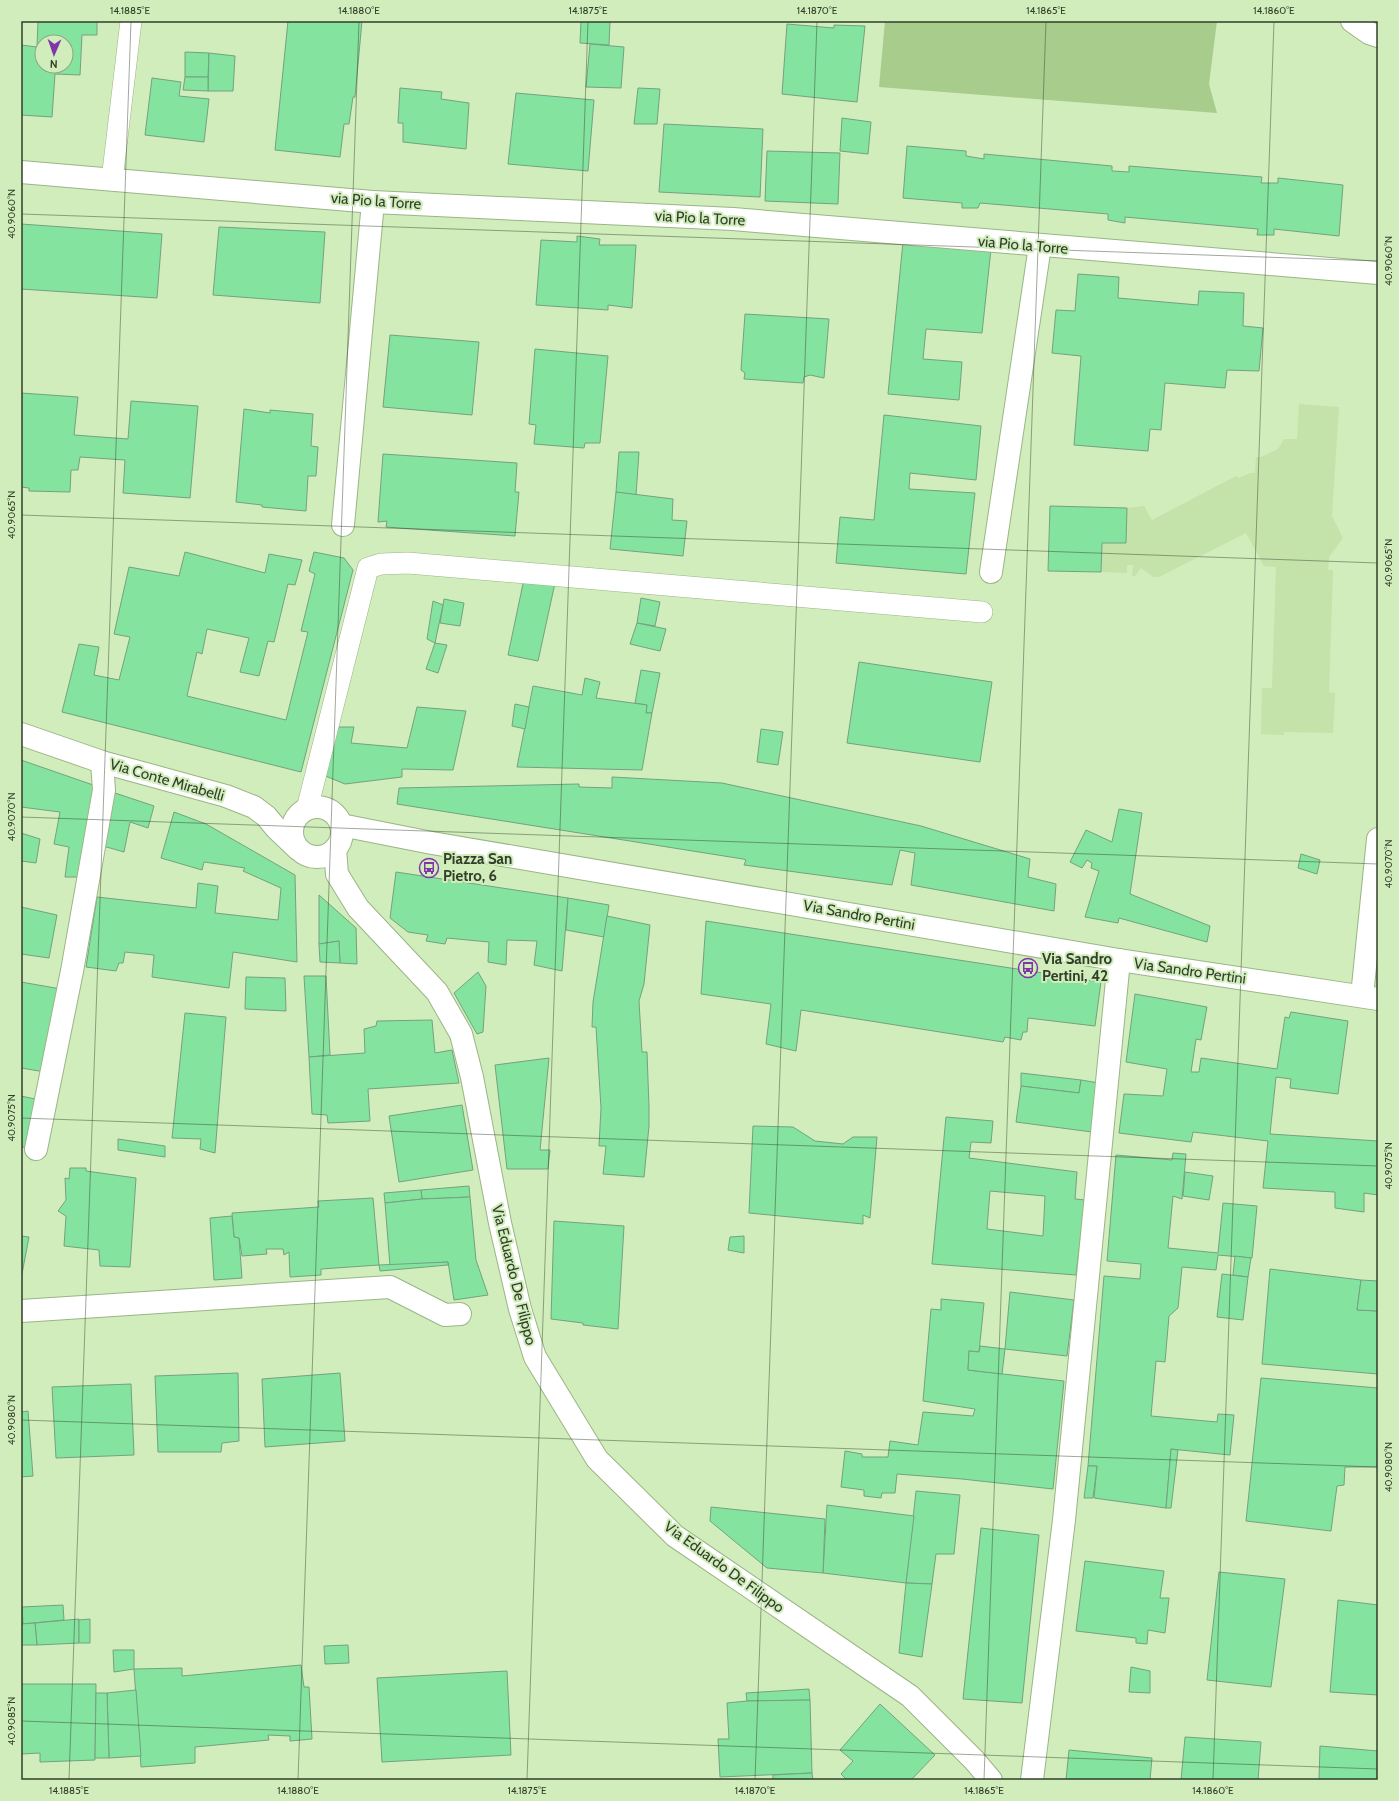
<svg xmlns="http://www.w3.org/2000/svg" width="1399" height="1801" font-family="Cabin,sans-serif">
  <rect width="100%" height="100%" fill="#d0edbb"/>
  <!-- built -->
  <path fill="#c3e3ab" d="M1299 404 1339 407 1332 516 1343 538 1329 557 1328 570H1333L1329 692 1335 693 1333 733 1284 732V735L1261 734 1262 688H1272L1276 567 1264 566 1246 533 1159 577H1153L1141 568 1135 576H1132L1133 565H1127V573L1101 572 1102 543 1127 508 1144 506 1152 520 1236 476 1239 478 1250 473H1255L1256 457H1261L1278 449 1284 439H1297Z"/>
  <!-- grass -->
  <path fill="#a8cc8c" d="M885 21H1217L1209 84 1217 113 879 87Z"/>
  <!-- building -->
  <g fill="#85e3a0" stroke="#73a27f" fill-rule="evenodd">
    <path d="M38 21H97V35H82L80 75 55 74 52 117 21 115V45L37 47ZM42 42H66V66H42Z"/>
    <path d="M288 21H362L355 97H353L349 124H344L340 157 275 150Z"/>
    <path d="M581 21H610L609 45 580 43Z"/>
    <path d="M787 24 834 28V25L865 26 857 102 782 94Z"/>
    <path d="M590 44 624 47 621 88 586 87Z"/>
    <path d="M185 52 209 53 208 77H185Z"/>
    <path d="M209 53 235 56 233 91H208Z"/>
    <path d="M185 77H208V91L183 90Z"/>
    <path d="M152 78 181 82 179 96 209 99 204 142 145 135Z"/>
    <path d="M400 88 442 92 441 99 469 103 466 149 403 142V123H398Z"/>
    <path d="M638 88 660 89 657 124H634Z"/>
    <path d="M516 93 594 100 588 171 508 164Z"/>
    <path d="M842 118 871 122 868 154 840 151Z"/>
    <path d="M664 124 763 129 760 197 659 192Z"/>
    <path d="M907 146 966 151V156L984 159V154L1112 166V171L1129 172V166L1262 177 1261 183H1278V178L1343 185 1339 236 1274 229V235H1257L1258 229 1125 217V223L1108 220V214L980 203 978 208H962V203L903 198Z"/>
    <path d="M767 151 840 153 838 204 765 201Z"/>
    <path d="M21 224 162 234 157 298 21 289Z"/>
    <path d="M219 227 325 232 320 303 213 295Z"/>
    <path d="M577 236 600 239 599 245H636L632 308 608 305V310L536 305 541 240 577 242Z"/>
    <path d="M903 242 991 249 982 333 926 329 923 359 962 362 959 400 888 394Z"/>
    <path d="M1078 274 1119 277 1118 298 1198 305 1199 291 1244 293 1243 326 1263 328 1259 371 1227 370 1225 388 1165 383 1161 430 1150 429 1148 451 1074 445 1081 356 1052 353 1056 310 1075 311Z"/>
    <path d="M745 314 829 319 824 378 810 375 804 377 803 383 744 379 745 373 741 370Z"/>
    <path d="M390 335 479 342 472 415 383 407Z"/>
    <path d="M535 349 608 356 600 443H585L584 448 534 444 536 425 529 424Z"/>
    <path d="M21 393 78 397 74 435 128 439 131 401 198 406 190 498 123 493 125 460 80 457 78 470H71L70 492 29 491V488L21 487Z"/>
    <path d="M244 409 270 413V410L313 414 311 446 318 447 316 476H308L306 511 262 507V505L236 502Z"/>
    <path d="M884 415 981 426 976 480 910 473 909 489 975 493 966 574 836 563 840 517 874 520Z"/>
    <path d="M619 452H639L636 495 616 492Z"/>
    <path d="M383 454 517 463 515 492H519L515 536 386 527 387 521 378 522Z"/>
    <path d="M616 492 673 499 672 520 687 521 683 556 610 549Z"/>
    <path d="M1050 506 1127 508 1126 543H1102L1101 572 1048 571Z"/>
    <path d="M185 552 265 573 269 554 302 560 295 585 288 584 274 642 268 641 259 676 240 672 249 638 207 629 202 654 197 652 187 696 286 720 308 632 301 631 315 574 309 571 314 552 344 558 353 570 301 772 62 712 79 644 99 647 94 675 119 680 130 637 114 634 129 567 179 576Z"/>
    <path d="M524 579 555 583 538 661 508 655Z"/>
    <path d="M641 598 660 602 655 626 637 623Z"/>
    <path d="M444 599 464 603 460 626 440 623Z"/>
    <path d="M433 601 443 605 435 643 427 639Z"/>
    <path d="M637 623 666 629 660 651 630 644Z"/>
    <path d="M435 643 447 645 438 673 426 669Z"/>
    <path d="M859 662 992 682 980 762 847 743Z"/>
    <path d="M641 670 660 673 652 713H646L647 705 635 703Z"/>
    <path d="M585 678 600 682 596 698 647 705 646 713H652L642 770 517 767 533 686 582 695Z"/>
    <path d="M515 704 529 707 525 729 512 726Z"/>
    <path d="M417 707 466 711 453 770 402 769V777L345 784 323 775 338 727H354L351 743 407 748Z"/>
    <path d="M761 729 783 732 778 765 757 762Z"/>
    <path d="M21 760 96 786 80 877H65L69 847 54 844 60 812 21 807Z"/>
    <path d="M612 777 722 783 921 826 1030 859 1028 877 1056 884 1054 911 911 885 915 853 900 850 892 885 744 865 746 860 743 859 397 804 399 788 579 784V787L612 788Z"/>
    <path d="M112 792 154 806 148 828 130 822 124 852 103 846Z"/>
    <path d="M1119 809 1142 813 1130 894 1210 926 1207 942 1119 918 1118 923 1085 917 1099 871 1091 868 1092 863 1087 860 1082 868 1070 862 1086 830 1112 842Z"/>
    <path d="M174 812 206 824 295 875 297 962 233 952 229 988 152 977 154 955 125 952 123 963H119L116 971 86 967 97 897 196 908 198 883 218 886 215 913 278 920 281 888 243 871 245 868 204 862 202 870 161 858Z"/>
    <path d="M21 833 40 839 36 863 21 861Z"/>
    <path d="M1301 854 1320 860 1317 874 1298 868Z"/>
    <path d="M396 872 568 898 562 971 534 965 537 941 507 940 506 965 488 962 489 942 447 938 445 944 426 941 428 935 408 932 390 918Z"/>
    <path d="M319 895 356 928 357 964 340 963 339 941 319 944Z"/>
    <path d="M568 898 609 905 604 937 566 930Z"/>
    <path d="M21 907 57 915 49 958 21 954Z"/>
    <path d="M607 916 650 925 644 984 639 1001 642 1052H647L649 1107V1126L644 1177 603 1174 606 1146H599L601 1108 596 1027H592L593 1002Z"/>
    <path d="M706 921 1101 982 1095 1026 1028 1018 1027 1032H1023L1021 1040 1005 1037 1003 1042 801 1010 796 1051 766 1044 771 1004 701 994Z"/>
    <path d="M339 941 340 963 320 962 319 944Z"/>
    <path d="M478 972 486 986 483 1032 477 1034 454 993Z"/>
    <path d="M304 976H326L330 1055 309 1057Z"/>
    <path d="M246 977 285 978 286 1011 245 1009Z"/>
    <path d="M21 982 61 989 45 1072 21 1068Z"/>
    <path d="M1135 994 1207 1007 1201 1040 1196 1039 1191 1072H1199L1201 1058 1277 1069 1285 1017 1289 1018 1291 1012 1348 1021 1338 1094 1290 1088 1291 1079 1276 1077 1270 1134 1378 1141V1195L1364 1193V1212L1335 1208V1192L1263 1188 1268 1141 1193 1132 1191 1142 1119 1133 1124 1094 1163 1096 1167 1069 1126 1062Z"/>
    <path d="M185 1013 226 1017 215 1153 200 1149 201 1139 172 1138Z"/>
    <path d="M432 1020 435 1053 452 1050 459 1083 368 1089 370 1121 328 1123 327 1115 312 1114 309 1057 365 1053 364 1029 376 1026 377 1021Z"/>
    <path d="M549 1058 540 1150H550L548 1169H507L495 1065Z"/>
    <path d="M1021 1073 1081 1080 1079 1093 1021 1086Z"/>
    <path d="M1081 1080 1099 1083 1092 1132 1016 1122 1021 1086 1079 1093Z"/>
    <path d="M21 1096 35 1099 26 1147H21Z"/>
    <path d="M462 1105 473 1170 399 1182 389 1116Z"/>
    <path d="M946 1117 993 1121 991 1143 971 1142 969 1158 1077 1172 1075 1199 1085 1200 1076 1275 932 1264ZM990 1191 1045 1196 1043 1236 987 1229Z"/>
    <path d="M753 1126 793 1127 815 1141 843 1144 853 1137H877L870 1218 863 1215V1224L749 1213Z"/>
    <path d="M118 1139 165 1146V1157L118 1150Z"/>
    <path d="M1173 1153 1186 1154 1182 1199 1173 1196 1168 1248 1218 1253 1223 1203 1257 1206 1252 1258 1218 1255 1216 1270 1182 1267 1178 1308 1169 1316 1165 1362 1156 1361 1151 1416 1217 1422 1218 1414 1234 1415 1230 1455 1171 1449 1166 1508 1094 1498 1097 1466H1088L1104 1276 1140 1279 1141 1264 1107 1261 1116 1155 1172 1160Z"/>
    <path d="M70 1168H86V1171L136 1178 130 1267 100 1266 99 1250 64 1246 66 1216 58 1211 66 1200 65 1178 69 1179Z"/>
    <path d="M1185 1172 1213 1176 1209 1200 1183 1196Z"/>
    <path d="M469 1186 470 1197 422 1199 421 1190Z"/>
    <path d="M421 1190 422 1199 385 1203 384 1193Z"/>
    <path d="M470 1197 476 1260 488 1295 454 1300 448 1262 390 1266 385 1203 422 1199Z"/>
    <path d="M373 1198 379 1265 321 1269V1275L290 1277 289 1252 284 1255 283 1249H266L267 1254 242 1256 239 1238 234 1237 232 1213 319 1207 318 1201Z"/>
    <path d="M232 1216 234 1237 239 1238 242 1278 214 1280 210 1218Z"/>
    <path d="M554 1221 624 1226 618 1329 583 1325V1323L551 1319Z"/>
    <path d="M21 1236 29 1237 21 1279Z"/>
    <path d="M744 1236V1253L728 1250 730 1237Z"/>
    <path d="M1235 1256 1251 1258 1248 1277 1233 1275Z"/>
    <path d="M448 1262V1265L380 1271 379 1265Z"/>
    <path d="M1270 1269 1361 1280 1357 1310 1378 1311V1374L1262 1364Z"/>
    <path d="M1222 1274 1248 1277 1243 1320 1217 1317Z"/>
    <path d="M1361 1280 1378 1281V1311L1357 1310Z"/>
    <path d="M1010 1292 1074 1300 1067 1356 1005 1349Z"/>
    <path d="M941 1299 984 1303 979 1352 969 1351 968 1370 1064 1381 1053 1489 962 1479 897 1474 895 1493H882L881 1498 864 1496V1490L841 1487 845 1451 862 1454V1457H888L890 1441 918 1445 923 1412 973 1416 975 1409 923 1401 931 1309 941 1310Z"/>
    <path d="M980 1346 1005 1349 1002 1374 968 1370 969 1351 979 1352Z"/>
    <path d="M238 1373 239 1441 222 1443 221 1452H158L155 1376Z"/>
    <path d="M340 1373 345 1441 265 1447 262 1379Z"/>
    <path d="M1261 1378 1378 1388 1377 1467H1345L1344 1485 1337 1486 1331 1531 1246 1521Z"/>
    <path d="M131 1384 134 1455 56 1458 52 1387Z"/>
    <path d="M28 1411 33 1476 21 1477V1412Z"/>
    <path d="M1171 1449 1178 1450 1171 1508H1166Z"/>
    <path d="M1088 1466H1097L1093 1498H1084Z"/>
    <path d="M916 1491 960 1495 954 1554H936L932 1584 906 1583Z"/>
    <path d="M827 1505 914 1516 906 1583 823 1573Z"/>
    <path d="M711 1507 825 1519 823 1573 767 1568 710 1521Z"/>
    <path d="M981 1528 1039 1535 1022 1703 963 1699Z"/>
    <path d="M1085 1561 1164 1571 1160 1598H1169L1165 1633 1148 1630 1147 1644 1136 1643V1638L1076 1631Z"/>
    <path d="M1219 1572 1285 1579 1271 1687 1207 1680Z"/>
    <path d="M906 1583 932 1584 922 1657 899 1653Z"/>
    <path d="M1338 1600 1378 1605V1695L1330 1692Z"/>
    <path d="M63 1605 64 1620 23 1624 22 1607Z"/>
    <path d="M79 1619V1643L37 1645 35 1623Z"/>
    <path d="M90 1619V1643H79V1620Z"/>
    <path d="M35 1623 37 1645H21V1624Z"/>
    <path d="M348 1645 349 1663 325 1664 324 1646Z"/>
    <path d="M113 1650H134V1669L114 1672Z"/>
    <path d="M301 1665 304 1687H309L312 1739 290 1741V1736L268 1735 269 1740 195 1747V1763L141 1767 134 1669 182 1668V1676Z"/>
    <path d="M1131 1667 1150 1671V1693L1129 1692Z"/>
    <path d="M507 1671 511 1755 382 1762 377 1678Z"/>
    <path d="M21 1684H96L95 1760 40 1762V1753L21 1754Z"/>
    <path d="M809 1689 810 1700 747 1701 746 1693Z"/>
    <path d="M136 1690 141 1756 109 1758 107 1693Z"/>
    <path d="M96 1693H107L109 1758H95Z"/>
    <path d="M810 1700 812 1773 720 1777 718 1739H729L727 1703 747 1701Z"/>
    <path d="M880 1704 935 1755 911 1780H847L841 1774 853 1761 840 1750Z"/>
    <path d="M1185 1737 1261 1742 1258 1780H1181Z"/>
    <path d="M1320 1746 1378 1751V1780H1319Z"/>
    <path d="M1069 1750 1152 1758 1150 1780H1066Z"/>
    <path d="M812 1773 813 1780H773V1775Z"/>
  </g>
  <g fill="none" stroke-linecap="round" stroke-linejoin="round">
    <!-- lane casing -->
    <g stroke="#9ab586" stroke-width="22">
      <g id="lane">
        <path d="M112 180 131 21"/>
        <path d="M307 809 368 568 381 564 408 563 982 612"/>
      </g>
    </g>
    <!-- street casing -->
    <g stroke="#9ab586" stroke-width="24">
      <g id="street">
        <path d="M1352 21 1369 33 1378 36"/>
        <path d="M21 172 373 202 733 219 1378 273"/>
        <path d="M343 525 373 202"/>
        <path d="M991 572 1040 246"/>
        <path d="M21 734 102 762 226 796 254 807 266 816 276 828 298 849"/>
        <circle cx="317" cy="832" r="25"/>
        <path d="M341 825 432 843 1119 960 1378 999"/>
        <path d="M335 849 337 874 358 908 437 992 461 1034 472 1077 500 1223 520 1309 535 1357 597 1459 675 1536 910 1696 974 1760 991 1780"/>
        <path d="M1362 996 1378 839"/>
        <path d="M36 1149 72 971 104 790 102 762"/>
        <path d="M21 1311 390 1287 445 1315 460 1314"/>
        <path d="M1032 1780 1064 1520 1119 960"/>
      </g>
    </g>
    <!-- lane -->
    <use href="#lane" stroke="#fff" stroke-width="21"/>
    <!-- street -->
    <use href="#street" stroke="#fff" stroke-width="22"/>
  </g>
  <!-- ticks -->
  <path fill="none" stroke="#323e2a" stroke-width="1" stroke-opacity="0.45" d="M21 214 1378 261M21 515 1378 563M21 817 1378 864M21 1118 1378 1166M21 1420 1378 1467M21 1721 1378 1769M69 1780 131 21M298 1780 359 21M527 1780 588 21M755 1780 817 21M984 1780 1046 21M1213 1780 1274 21"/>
  <!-- icons -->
  <defs>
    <g id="bus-ring" transform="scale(1)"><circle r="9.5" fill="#d0edbb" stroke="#8136a8" stroke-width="1.5"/><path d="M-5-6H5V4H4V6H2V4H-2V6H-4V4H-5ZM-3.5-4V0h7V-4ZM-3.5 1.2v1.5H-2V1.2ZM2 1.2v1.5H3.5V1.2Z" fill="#8136a8"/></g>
  </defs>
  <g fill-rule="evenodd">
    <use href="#bus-ring" x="429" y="868"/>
    <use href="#bus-ring" x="1028" y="968"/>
  </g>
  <g text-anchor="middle" stroke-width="4" stroke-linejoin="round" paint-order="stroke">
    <!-- street labels -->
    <g font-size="15" fill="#323e2a" stroke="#d0edbb">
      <text transform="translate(376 201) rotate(4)" y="5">via Pio la Torre</text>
      <text transform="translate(700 218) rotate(3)" y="5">via Pio la Torre</text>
      <text transform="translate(1023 245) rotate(5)" y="5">via Pio la Torre</text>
      <text transform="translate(167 780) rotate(16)" y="5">Via Conte Mirabelli</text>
      <text transform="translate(859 915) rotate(10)" y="5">Via Sandro Pertini</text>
      <text transform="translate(1190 971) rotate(8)" y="5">Via Sandro Pertini</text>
      <text transform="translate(514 1275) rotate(76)" y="5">Via Eduardo De Filippo</text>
      <text transform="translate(724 1567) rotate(36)" y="5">Via Eduardo De Filippo</text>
    </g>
    <!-- poi labels -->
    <g font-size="15" font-weight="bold" fill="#323e2a" stroke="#d0edbb" text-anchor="start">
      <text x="443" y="864">Piazza San<tspan x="443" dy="17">Pietro, 6</tspan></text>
      <text x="1042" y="964">Via Sandro<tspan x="1042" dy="17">Pertini, 42</tspan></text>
    </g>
  </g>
  <!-- border -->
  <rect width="1399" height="1801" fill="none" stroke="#d0edbb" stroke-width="44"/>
  <!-- north arrow -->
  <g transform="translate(54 54) rotate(182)"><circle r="19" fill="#d0edbb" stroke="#91a781"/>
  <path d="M0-3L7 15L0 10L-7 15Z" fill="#8136a8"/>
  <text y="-6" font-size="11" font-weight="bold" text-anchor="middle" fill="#323e2a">N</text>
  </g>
  <rect x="22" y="22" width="1355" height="1757" fill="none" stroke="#323e2a" stroke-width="1.5"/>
  <g font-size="10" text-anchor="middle" fill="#323e2a">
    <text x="130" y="14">14.1885°E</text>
    <text x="359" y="14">14.1880°E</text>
    <text x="588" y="14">14.1875°E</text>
    <text x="817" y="14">14.1870°E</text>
    <text x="1046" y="14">14.1865°E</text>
    <text x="1274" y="14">14.1860°E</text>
    <text transform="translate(11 214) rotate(-90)" y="4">40.9060°N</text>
    <text transform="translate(1388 261) rotate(-90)" y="4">40.9060°N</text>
    <text transform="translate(11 515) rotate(-90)" y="4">40.9065°N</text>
    <text transform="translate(1388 563) rotate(-90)" y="4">40.9065°N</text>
    <text transform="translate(11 817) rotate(-90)" y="4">40.9070°N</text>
    <text transform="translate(1388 864) rotate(-90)" y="4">40.9070°N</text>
    <text transform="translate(11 1118) rotate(-90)" y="4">40.9075°N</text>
    <text transform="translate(1388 1166) rotate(-90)" y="4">40.9075°N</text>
    <text transform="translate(11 1420) rotate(-90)" y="4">40.9080°N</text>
    <text transform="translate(1388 1467) rotate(-90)" y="4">40.9080°N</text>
    <text transform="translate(11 1721) rotate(-90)" y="4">40.9085°N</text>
    <text x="69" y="1794">14.1885°E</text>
    <text x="298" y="1794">14.1880°E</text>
    <text x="527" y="1794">14.1875°E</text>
    <text x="755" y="1794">14.1870°E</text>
    <text x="984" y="1794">14.1865°E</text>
    <text x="1213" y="1794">14.1860°E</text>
  </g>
</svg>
